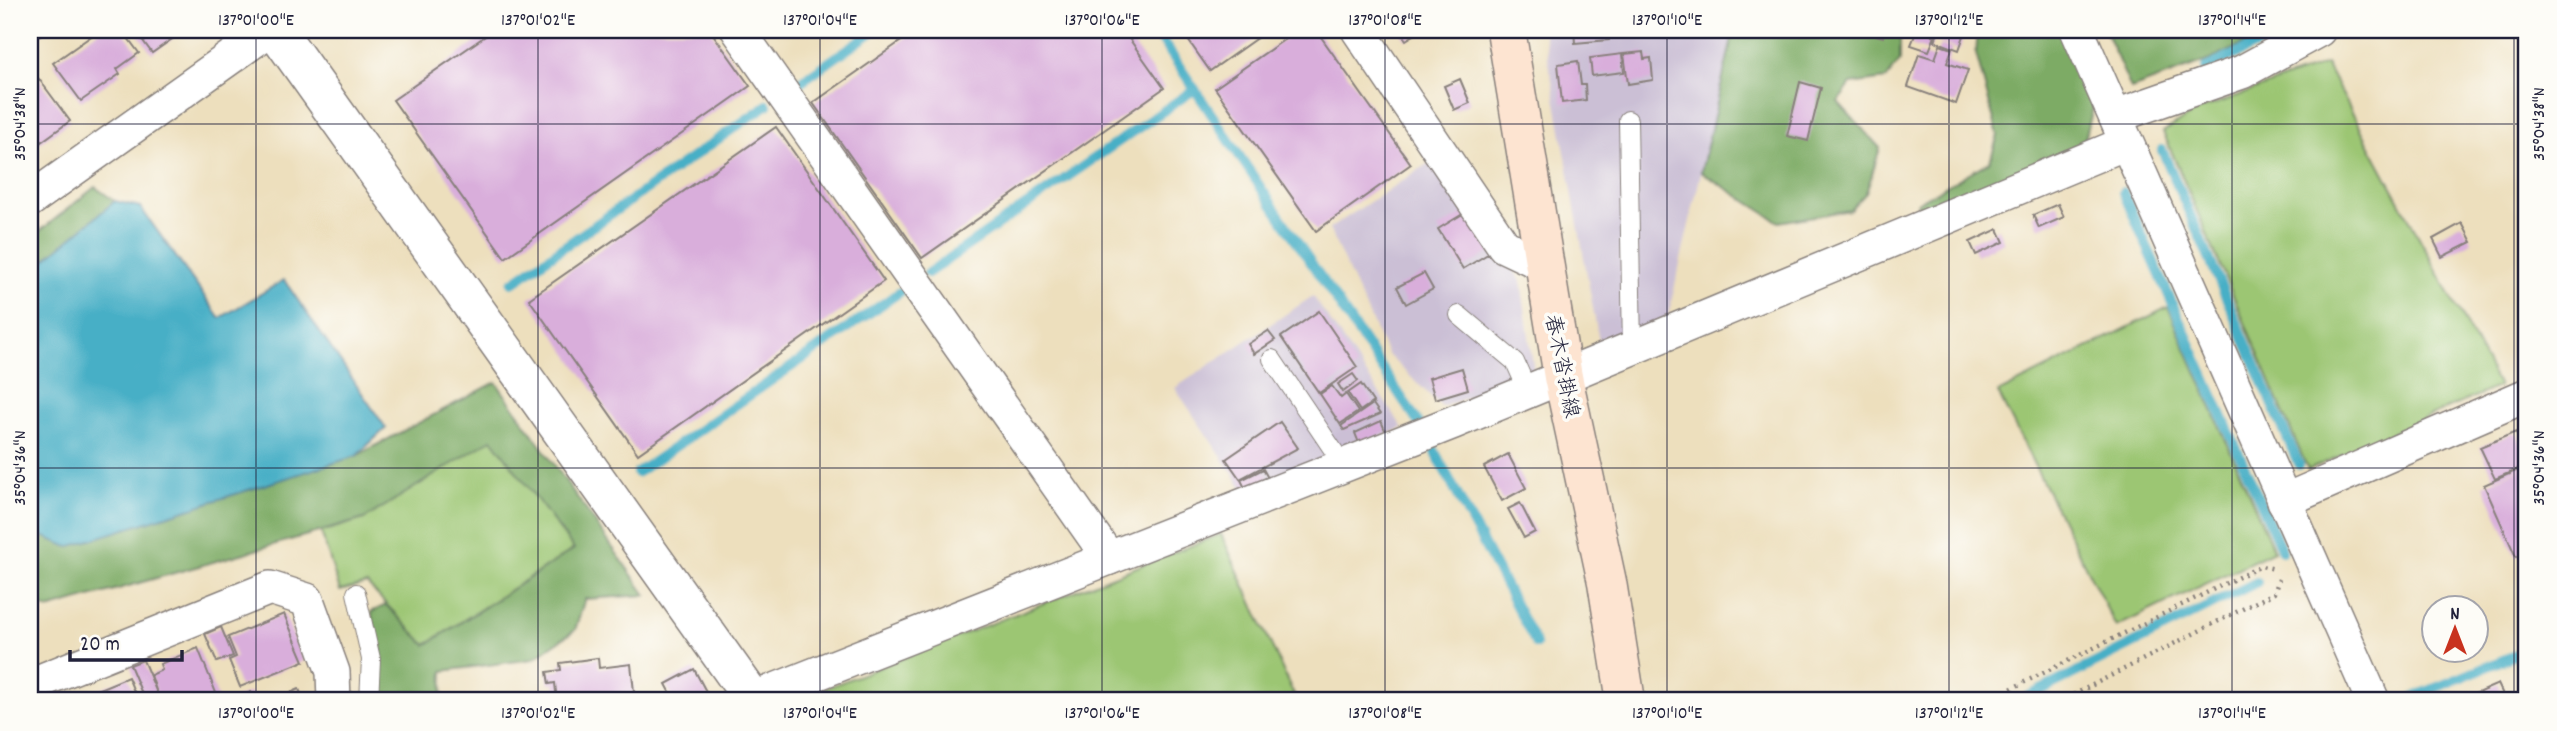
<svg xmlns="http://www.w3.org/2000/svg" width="2557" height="731" font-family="Dekko,'Klee One',sans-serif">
  <rect width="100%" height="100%" fill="#fdfcf7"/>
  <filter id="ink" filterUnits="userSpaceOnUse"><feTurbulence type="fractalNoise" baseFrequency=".0143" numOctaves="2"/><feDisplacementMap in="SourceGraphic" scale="14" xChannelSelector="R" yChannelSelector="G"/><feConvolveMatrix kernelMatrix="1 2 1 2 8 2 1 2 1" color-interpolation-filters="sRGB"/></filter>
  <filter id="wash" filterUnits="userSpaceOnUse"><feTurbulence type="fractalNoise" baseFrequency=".00686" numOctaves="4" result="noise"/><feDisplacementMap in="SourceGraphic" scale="28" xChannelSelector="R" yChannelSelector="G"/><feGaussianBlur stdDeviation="1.57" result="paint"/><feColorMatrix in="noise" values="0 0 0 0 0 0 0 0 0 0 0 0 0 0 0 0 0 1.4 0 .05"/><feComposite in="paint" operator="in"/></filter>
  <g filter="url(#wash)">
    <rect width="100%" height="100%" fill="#eddfbd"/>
    <!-- industrial -->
    <g fill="#cbbfd5">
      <path d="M1543 30H1734L1667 320 1600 347Z"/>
      <path d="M1438 157 1521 281 1534 372 1442 407 1387 354 1329 229Z"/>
      <path d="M1313 296 1403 428 1246 493 1175 388Z"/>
    </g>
    <!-- green -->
    <g fill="#9cc673" stroke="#5f7457" stroke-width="2">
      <path d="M2326 64 2499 386 2308 470 2163 132 2201 109Z"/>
      <path d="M2168 307 2274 551 2116 627 1998 393Z"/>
      <path d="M492 438 574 549 425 645 367 584 340 591 321 532 364 519Z"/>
      <path d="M1221 534 1294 695 1283 701H807L808 695Z"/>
    </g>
    <!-- forest -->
    <g fill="#7dab65" stroke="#506650" stroke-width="2">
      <path d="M1734 30H1908L1900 38V61L1886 79 1851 84 1838 102 1880 148 1866 193 1850 210 1779 222 1701 172Z"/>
      <path d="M1978 30H2060L2094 104 2084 143 1931 211 1920 210 1917 203 1990 161 1998 135 1976 54Z"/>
      <path d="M2105 30H2275L2210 60 2131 89Z"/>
      <path d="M95 187 115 201 30 272V239Z"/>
      <path d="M496 382 646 595 585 599 575 630 533 659 443 671 442 701H380L381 652 371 612 386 605 426 645 574 549 492 439 364 519 48 609 30 602V515L42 536 356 456Z"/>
    </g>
    <!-- water -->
    <path fill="#47afc6" stroke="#346880" stroke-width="2" d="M115 201 140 207 220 318 284 280 386 428 356 456 68 547 42 536 30 515V272Z"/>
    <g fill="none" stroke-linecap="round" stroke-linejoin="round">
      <!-- stream -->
      <g stroke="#47afc6" stroke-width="10">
        <path d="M1155 30 1424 431 1536 644"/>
        <path d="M2206 68 2271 38"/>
        <path d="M796 85 875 30"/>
        <path d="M2162 150 2299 465"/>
        <path d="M2123 192 2282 551"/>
        <path d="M928 273 1195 89"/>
        <path d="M512 283 767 105"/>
        <path d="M637 473 900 292"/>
        <path d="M2019 701 2257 582"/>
        <path d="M2404 701 2527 650"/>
      </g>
    </g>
    <g id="blocks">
      <!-- building -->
      <g fill="#d9aedb">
        <path d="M30 30H47L32 41Z"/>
        <path d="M100 30H122L139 53 117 69 120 74 81 101 53 63Z"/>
        <path d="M135 30H185L152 53Z"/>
        <path d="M494 30H710L750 86 505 258 393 100Z"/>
        <path d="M917 30H1123L1164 88 922 258 813 103Z"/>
        <path d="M1181 30H1268L1210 71Z"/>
        <path d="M1298 30H1316L1411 164 1316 231 1215 88Z"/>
        <path d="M1399 30H1422L1406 40Z"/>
        <path d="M1574 30H1608L1609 40 1575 43Z"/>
        <path d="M1856 30H1885L1883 37Z"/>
        <path d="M1917 30 1935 36 1929 51 1911 45Z"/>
        <path d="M1939 30H1966L1959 50 1935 41Z"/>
        <path d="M1940 45 1952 49 1947 63 1968 70 1956 104 1908 87 1919 54 1935 59Z"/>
        <path d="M1643 52 1644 59 1651 58 1653 80 1628 84 1624 54Z"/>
        <path d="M1622 54 1624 72 1592 76 1590 58Z"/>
        <path d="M1578 61 1581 85H1585L1586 100 1562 103 1558 64Z"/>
        <path d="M39 79 70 121 30 150V86Z"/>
        <path d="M1460 79 1470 103 1454 110 1444 86Z"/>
        <path d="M1800 82 1821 88 1808 141 1787 136Z"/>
        <path d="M776 127 884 281 638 454 529 299Z"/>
        <path d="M2058 204 2064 217 2039 228 2033 215Z"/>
        <path d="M1466 212 1491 252 1463 269 1438 229Z"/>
        <path d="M2462 223 2472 242 2442 257 2433 239Z"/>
        <path d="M1998 229 2004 242 1976 255 1970 242Z"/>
        <path d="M1424 273 1433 289 1406 304 1397 287Z"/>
        <path d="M1319 311 1357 367 1319 393 1281 337Z"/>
        <path d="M1268 331 1275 340 1254 354 1248 344Z"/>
        <path d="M1462 368 1468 389 1435 399 1429 378Z"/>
        <path d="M1353 374 1358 381 1343 392 1338 384Z"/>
        <path d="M1361 384 1373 402 1360 411 1348 393Z"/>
        <path d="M1332 386 1341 398 1346 394 1358 412 1340 424 1320 394Z"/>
        <path d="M1373 404 1380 414 1344 430 1341 426Z"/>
        <path d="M1381 421 1386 432 1359 443 1355 433Z"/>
        <path d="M1280 422 1298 448 1240 479 1226 459Z"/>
        <path d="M2516 432 2527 457V465L2495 479 2480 447Z"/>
        <path d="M1508 454 1526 488 1502 501 1484 467Z"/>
        <path d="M2527 466V552L2516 557 2484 485Z"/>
        <path d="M1263 469 1268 478 1246 490 1241 480Z"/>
        <path d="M1520 503 1535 532 1524 538 1508 509Z"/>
        <path d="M284 614 304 661 240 687 229 660 236 657 228 637Z"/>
        <path d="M221 627 233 656 217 662 205 634Z"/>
        <path d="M198 648 218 698 210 701H145L130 665 143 660 157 693 151 675 162 670 160 664Z"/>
        <path d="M598 658 599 668 631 664 635 701H557L555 683 549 684 547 672 561 670 560 663Z"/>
        <path d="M694 669 710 699 707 701H675L666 684Z"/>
        <path d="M128 677 138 701H75L72 696 90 689 92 692Z"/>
        <path d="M2498 684 2506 701H2459Z"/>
        <path d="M299 689 304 701H271Z"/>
        <path d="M251 692 254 699 236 701 234 699Z"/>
      </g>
    </g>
  </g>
  <g filter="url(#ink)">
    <use href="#blocks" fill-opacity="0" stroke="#88807c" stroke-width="2"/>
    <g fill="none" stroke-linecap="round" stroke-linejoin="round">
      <!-- service casing -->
      <g stroke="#88807c" stroke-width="20">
        <g id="service">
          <path d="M1628 120 1632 349"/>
          <path d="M1459 315 1515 362 1528 391"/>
          <path d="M1272 359 1344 466"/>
          <path d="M356 593 371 659 369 701"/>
        </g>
      </g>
      <!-- minor casing -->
      <g stroke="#88807c" stroke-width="36">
        <g id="minor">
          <path d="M738 30 1109 558"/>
          <path d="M1358 30 1504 246 1544 265"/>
          <path d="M2077 30 2373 701"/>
          <path d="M2116 116 2242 72 2319 30"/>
          <path d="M30 200 269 30"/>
          <path d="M2284 501 2527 395"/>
          <path d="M30 685 270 588 307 600 333 672 334 701"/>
          <path d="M747 701 1454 422 2126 143"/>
        </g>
      </g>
      <!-- tertiary casing -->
      <g stroke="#88807c" stroke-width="41">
        <path id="tertiary" d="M276 30 752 698"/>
      </g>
      <!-- secondary casing -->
      <g stroke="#88807c" stroke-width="41">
        <path id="secondary" d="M1506 30 1563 377 1607 582 1626 701"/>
      </g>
      <!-- path -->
      <g stroke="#88807c" stroke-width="4.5" stroke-dasharray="2 5" stroke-linecap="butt">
        <path d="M1986 701 2261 566 2275 569"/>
        <path d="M2061 701 2274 593 2279 579"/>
      </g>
      <!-- service -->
      <use href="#service" stroke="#fff" stroke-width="18"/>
      <!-- minor -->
      <use href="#minor" stroke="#fff" stroke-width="33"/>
      <!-- tertiary -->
      <use href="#tertiary" stroke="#fff" stroke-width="38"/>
      <!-- secondary -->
      <use href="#secondary" stroke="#fde4d1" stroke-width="38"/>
    </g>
  </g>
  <!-- ticks -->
  <path fill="none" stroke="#22223b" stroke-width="2" stroke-opacity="0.45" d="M256 30V701M538 30V701M820 30V701M1102 30V701M1385 30V701M1667 30V701M1949 30V701M2232 30V701M2514 30V701M30 124H2527M30 468H2527"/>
  <g text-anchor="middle" stroke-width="7" stroke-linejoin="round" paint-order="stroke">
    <!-- street labels -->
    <g font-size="21" fill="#22223b" stroke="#fdfcf7">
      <text transform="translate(1563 366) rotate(79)" y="7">春木沓掛線</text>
    </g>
  </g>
  <!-- margin -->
  <rect width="2557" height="731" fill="none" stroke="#fdfcf7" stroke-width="77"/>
  <!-- north arrow -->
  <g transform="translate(2455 629)"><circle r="33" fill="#fdfcf7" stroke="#a5a5ac" stroke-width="2"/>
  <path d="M0-5L12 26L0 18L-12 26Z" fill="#c8321e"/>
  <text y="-10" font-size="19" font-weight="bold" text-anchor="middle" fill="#22223b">N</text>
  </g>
  <!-- scale -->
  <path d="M70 650v10h112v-10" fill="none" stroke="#22223b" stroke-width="3.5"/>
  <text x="80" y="650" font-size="21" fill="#22223b" stroke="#fdfcf7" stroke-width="5" paint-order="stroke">20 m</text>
  <rect x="38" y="38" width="2480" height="654" fill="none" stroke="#22223b" stroke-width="2.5"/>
  <g font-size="18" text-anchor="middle" fill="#22223b">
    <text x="256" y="25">137°01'00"E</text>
    <text x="538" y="25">137°01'02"E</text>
    <text x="820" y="25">137°01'04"E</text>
    <text x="1102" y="25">137°01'06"E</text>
    <text x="1385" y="25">137°01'08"E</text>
    <text x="1667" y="25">137°01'10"E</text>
    <text x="1949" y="25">137°01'12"E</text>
    <text x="2232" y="25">137°01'14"E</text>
    <text transform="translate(19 124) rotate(-90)" y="6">35°04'38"N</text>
    <text transform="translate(2538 124) rotate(-90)" y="6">35°04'38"N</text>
    <text transform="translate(19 468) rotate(-90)" y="6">35°04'36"N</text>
    <text transform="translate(2538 468) rotate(-90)" y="6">35°04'36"N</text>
    <text x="256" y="718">137°01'00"E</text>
    <text x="538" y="718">137°01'02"E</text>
    <text x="820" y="718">137°01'04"E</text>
    <text x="1102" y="718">137°01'06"E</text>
    <text x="1385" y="718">137°01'08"E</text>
    <text x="1667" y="718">137°01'10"E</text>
    <text x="1949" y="718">137°01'12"E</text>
    <text x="2232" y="718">137°01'14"E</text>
  </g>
</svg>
